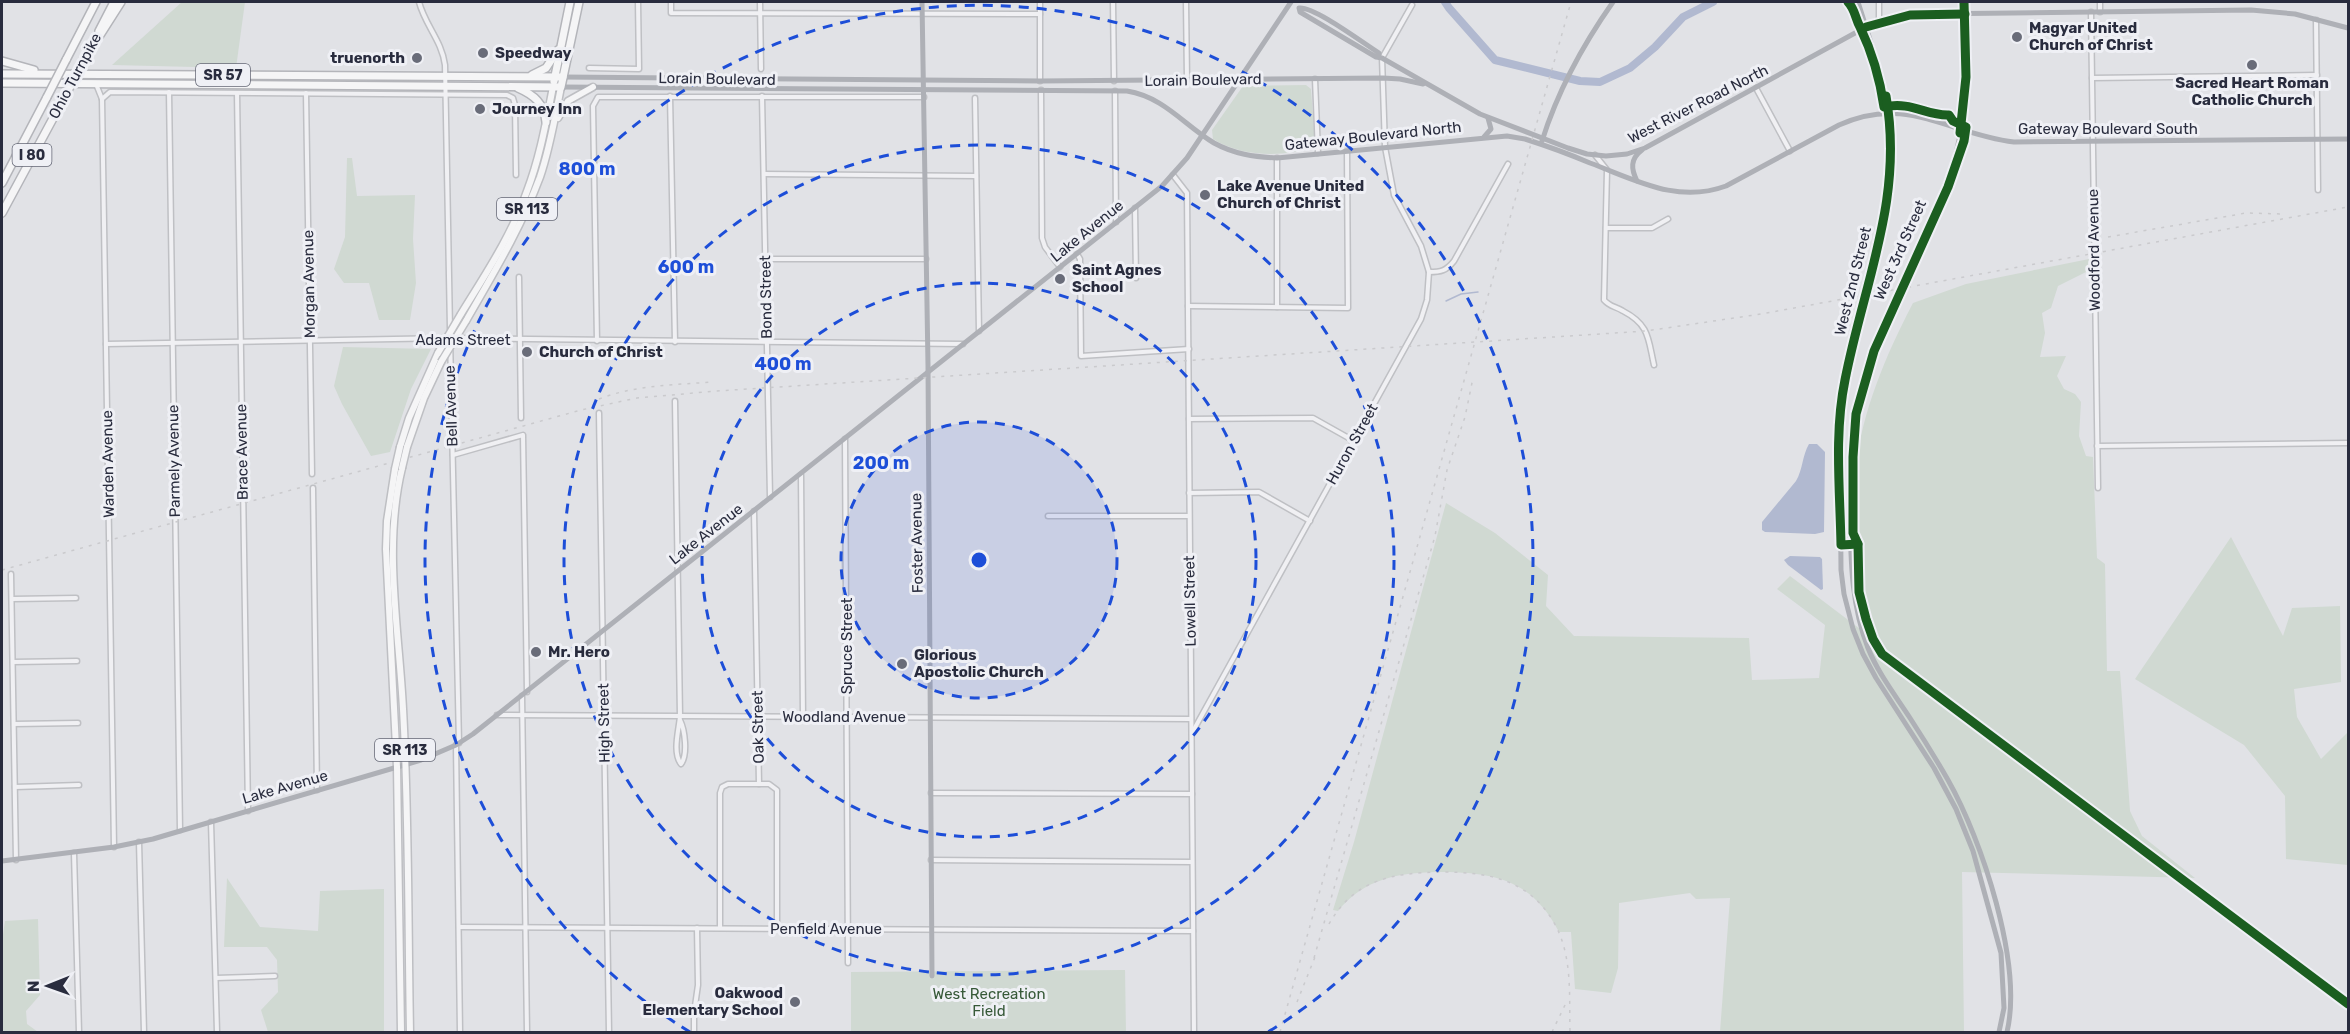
<svg xmlns="http://www.w3.org/2000/svg" width="2350" height="1034" font-family="Rubik,sans-serif">
  <rect width="100%" height="100%" fill="#e1e2e6"/>
  <!-- green -->
  <g fill="#d0d9d2">
    <path d="M182 2H245L236 68 112 65Z"/>
    <path d="M1306 85 1311 89 1315 145 1313 148C1281 157 1242 157 1213 139L1212 130 1243 86Z"/>
    <path d="M347 158H352L357 196 415 195 413 239 416 283 410 320H379L369 283H344L334 269 345 237Z"/>
    <path d="M2089 259 2088 271 2058 286 2051 308 2042 313 2045 333 2040 357 2066 356 2057 376 2064 389 2075 394 2081 402 2079 436 2086 456 2093 457 2097 558 2105 564 2107 671H2120L2130 811 2142 836 2195 878 1962 872 1964 1032H1720L1730 898 1696 899 1690 893 1619 903 1618 968 1611 993 1575 989 1571 932H1559C1531 878 1492 872 1436 872 1397 873 1364 879 1338 911L1333 910 1354 842 1446 503 1495 533 1548 575 1546 606 1574 636 1749 638 1752 680 1819 678 1825 625 1777 589 1790 576 1872 638C1866 618 1862 598 1859 577 1857 563 1860 549 1854 535 1854 514 1853 491 1855 470 1863 409 1885 357 1913 303L1966 284Z"/>
    <path d="M343 347 431 349 411 389 390 452 371 456 342 404 334 386Z"/>
    <path d="M2231 537 2283 636 2292 608 2340 606 2341 682 2294 689 2297 717 2321 759 2348 732V865L2286 859 2285 796 2244 745 2135 679Z"/>
    <path d="M227 878 260 927 318 931 320 891 384 889V1032H268L261 1010 278 992 277 960 267 947H224Z"/>
    <path d="M38 919 40 995 26 1011 27 1024 38 1032H2V941L5 921Z"/>
    <path d="M1125 970 1126 1032H851V972Z"/>
  </g>
  <!-- water -->
  <g fill="#b1b9d0">
    <path d="M1809 444H1817L1825 452 1824 532 1815 534 1765 532 1762 530V522L1796 481C1803 469 1802 456 1809 444Z"/>
    <path d="M1790 556 1820 557 1822 559 1823 589 1821 590 1788 565 1784 560Z"/>
  </g>
  <g fill="none" stroke-linecap="round" stroke-linejoin="round">
    <!-- stream -->
    <path stroke="#b1b9d0" stroke-width="1.5" d="M1446 301 1461 294 1478 292"/>
    <!-- river -->
    <path stroke="#b1b9d0" stroke-width="8" d="M1445 2 1449 8 1495 60 1580 81 1600 82 1630 68 1655 47 1683 17 1713 2"/>
    <!-- street casing -->
    <g stroke="#bfc0c4" stroke-width="7">
      <g id="street">
        <path d="M419 2C425 25 442 41 445 65L450 329"/>
        <path d="M671 2V13L1040 14"/>
        <path d="M760 2 761 69"/>
        <path d="M1040 2V81"/>
        <path d="M1113 2 1114 81"/>
        <path d="M1186 2 1187 80"/>
        <path d="M1879 2V22"/>
        <path d="M2100 2V12"/>
        <path d="M1412 5 1382 58 1385 147 1394 195 1421 246 1429 272"/>
        <path d="M2091 12 2098 488"/>
        <path d="M2316 20 2318 190"/>
        <path d="M589 68 639 69 638 2"/>
        <path d="M2092 78 2317 75"/>
        <path d="M1315 79 1318 153"/>
        <path d="M96 84 102 99 114 847"/>
        <path d="M1756 88 1790 151"/>
        <path d="M1041 90 1042 238 1045 247 1060 267"/>
        <path d="M1115 91 1116 222"/>
        <path d="M169 92 180 830"/>
        <path d="M237 93 248 811"/>
        <path d="M306 93 312 474"/>
        <path d="M670 96 675 342"/>
        <path d="M762 96 770 497"/>
        <path d="M975 98 979 331"/>
        <path d="M102 99 110 92 507 95 513 98 515 105 516 175"/>
        <path d="M1595 155 1607 170 1604 300C1610 307 1615 306 1623 311 1650 325 1648 339 1654 365"/>
        <path d="M1277 158V307"/>
        <path d="M764 174 976 176"/>
        <path d="M1173 175 1187 193 1194 1032"/>
        <path d="M1135 208 1136 278"/>
        <path d="M1606 228H1652L1668 219"/>
        <path d="M1077 254 1080 259 1081 356 1189 349"/>
        <path d="M765 259H926"/>
        <path d="M519 277 521 418"/>
        <path d="M1188 306 1348 308 1347 151"/>
        <path d="M450 336 459 743"/>
        <path d="M597 341 593 106 598 97H924"/>
        <path d="M106 344 450 338 963 344"/>
        <path d="M675 401 680 716C679 730 672 752 681 764 688 755 685 730 680 720"/>
        <path d="M599 413 609 1032"/>
        <path d="M1189 419 1313 418 1354 441"/>
        <path d="M845 439 848 963"/>
        <path d="M2097 446 2348 443"/>
        <path d="M453 455 523 435 527 692"/>
        <path d="M801 475 803 717"/>
        <path d="M313 488 317 790"/>
        <path d="M1189 493 1259 492 1310 521"/>
        <path d="M754 511 759 784"/>
        <path d="M1048 516H1189"/>
        <path d="M11 574 16 860"/>
        <path d="M12 599 76 598"/>
        <path d="M13 662 77 661"/>
        <path d="M522 696 527 1032"/>
        <path d="M497 715 1191 719"/>
        <path d="M14 724 78 723"/>
        <path d="M1192 733 1421 319 1427 300 1429 272C1441 272 1446 271 1454 261L1508 164"/>
        <path d="M456 745 460 1032"/>
        <path d="M15 787 79 785"/>
        <path d="M931 793 1192 794"/>
        <path d="M211 822 217 1032"/>
        <path d="M139 842 144 1032"/>
        <path d="M74 853 79 1032"/>
        <path d="M931 860 1192 862"/>
        <path d="M459 927 1193 931"/>
        <path d="M720 928V793L722 787 728 784H769L777 790V929"/>
        <path d="M216 978 275 976"/>
        <path d="M694 1032V1013L698 985 697 928"/>
      </g>
    </g>
    <!-- primary casing -->
    <g stroke="#bebfc3" stroke-width="9">
      <g id="primary">
        <path d="M558 118 568 101 593 87"/>
        <path d="M461 314C485 275 512 235 527 191 540 157 546 122 553 87"/>
        <path d="M466 321C493 274 521 228 540 177 550 148 555 117 561 87"/>
        <path d="M400 447 409 418 438 353"/>
        <path d="M407 447 424 398 441 362"/>
        <path d="M402 468C383 547 399 629 403 709 409 816 408 925 410 1032"/>
        <path d="M395 469 387 521 386 549 397 767 401 1032"/>
      </g>
    </g>
    <!-- highway casing -->
    <g stroke="#b4b5ba" stroke-width="10">
      <g id="highway">
        <path d="M99 31 114 2"/>
        <path d="M66 60 96 2"/>
        <path d="M84 60 121 2"/>
        <path d="M2 61 34 70"/>
        <path d="M2 74 563 77"/>
        <path d="M532 75 546 68 558 50"/>
        <path d="M554 81 570 2"/>
        <path d="M2 83 561 87 579 2"/>
        <path d="M518 88C534 95 544 103 546 122"/>
        <path d="M2 183 47 97"/>
        <path d="M2 213 64 98"/>
      </g>
    </g>
    <!-- street -->
    <use href="#street" stroke="#f0f0f3" stroke-width="4"/>
    <!-- secondary -->
    <g stroke="#aeb0b6" stroke-width="5">
      <path d="M922 2 928 365 932 976"/>
      <path d="M1858 2C1873 50 1891 97 1892 149 1893 183 1885 217 1877 249"/>
      <path d="M1379 56V53C1363 43 1314 6 1299 8L1300 12 1376 57 1382 58 1480 114 1568 148 1587 154 1606 156 1627 154 1645 148 1866 27 1896 18 1923 14 2251 10 2295 14 2348 28"/>
      <path d="M563 77 1040 81 1383 78 1400 79 1423 84"/>
      <path d="M561 87 1127 91C1164 97 1184 125 1214 143 1234 154 1254 157 1277 158L1507 136 1525 139C1547 146 1569 154 1590 163 1636 180 1677 204 1726 186L1839 125C1907 94 1948 134 2014 142L2348 139"/>
      <path d="M1939 121 1951 119 1963 111"/>
      <path d="M1484 137 1491 129 1488 118"/>
      <path d="M1542 141C1558 90 1582 46 1613 2"/>
      <path d="M1637 181C1631 169 1630 159 1642 150"/>
      <path d="M1920 243C1933 213 1947 184 1956 153 1969 104 1965 52 1964 2"/>
      <path d="M1881 328C1850 397 1849 448 1850 523 1851 566 1852 607 1868 648 1878 673 1895 695 1910 718 1923 738 1936 759 1948 780 1982 840 2023 964 2007 1032"/>
      <path d="M1856 332 1844 381 1840 436 1841 570 1844 594 1853 629 1863 654 1876 678 1934 768 1956 809 1973 851 2001 953 2004 1008 1999 1032"/>
      <path d="M2 861 114 847 153 839 421 760 456 745 473 734 1162 186 1187 158 1291 2"/>
    </g>
    <!-- primary -->
    <use href="#primary" stroke="#f5f5f6" stroke-width="6"/>
    <!-- highway -->
    <use href="#highway" stroke="#f5f5f6" stroke-width="7"/>
    <!-- rail -->
    <g stroke="#cacacd" stroke-width="1.5" stroke-dasharray="3 6" stroke-linecap="butt">
      <path d="M2108 237 2246 213 2282 214"/>
      <path d="M599 399C635 385 674 385 712 382"/>
      <path d="M2 570 581 410 637 398 717 391 1646 331 1761 314 2348 207"/>
      <path d="M1329 924C1355 878 1394 873 1442 872 1487 872 1528 879 1553 921 1573 954 1569 995 1570 1032"/>
      <path d="M1314 958 1435 536 1447 470 1465 417 1473 378"/>
      <path d="M1297 1002 1317 952"/>
      <path d="M1280 1032 1571 2"/>
      <path d="M1552 1032 1566 1003"/>
    </g>
    <!-- primary-bridge casing -->
    <g stroke="#bebfc3" stroke-width="9" stroke-linecap="butt">
      <g id="primary-bridge">
        <path d="M438 353 461 314"/>
        <path d="M441 362 466 321"/>
        <path d="M402 468 407 447"/>
        <path d="M395 469 400 447"/>
      </g>
    </g>
    <!-- highway-bridge casing -->
    <g stroke="#b4b5ba" stroke-width="10" stroke-linecap="butt">
      <g id="highway-bridge">
        <path d="M47 97 66 60"/>
        <path d="M64 98 84 60"/>
      </g>
    </g>
    <!-- secondary-bridge -->
    <g stroke="#aeb0b6" stroke-width="5">
      <path d="M1881 328 1920 243"/>
      <path d="M1856 332 1877 249"/>
    </g>
    <!-- primary-bridge -->
    <use href="#primary-bridge" stroke="#f5f5f6" stroke-width="6"/>
    <!-- highway-bridge -->
    <use href="#highway-bridge" stroke="#f5f5f6" stroke-width="7"/>
    <!-- cycleway casing -->
    <g stroke="#eff0f5" stroke-width="13">
      <g id="cycleway">
        <path d="M1848 2C1855 9 1855 18 1860 27 1872 52 1880 79 1884 107 1912 101 1926 116 1949 115L1953 121 1966 127 1964 141 1948 187 1874 351 1856 414 1853 457V533L1858 544 1859 592 1866 619 1873 639 1882 654 2348 1004"/>
        <path d="M1866 27 1910 15 1965 14"/>
        <path d="M1960 133 1966 77 1964 2"/>
        <path d="M1858 544 1841 545C1840 490 1834 433 1845 380 1864 282 1904 199 1886 96"/>
      </g>
    </g>
    <!-- cycleway -->
    <use href="#cycleway" stroke="#1b5e20" stroke-width="9"/>
  </g>
  <!-- distance rings -->
  <circle cx="979" cy="560" r="138" fill="#1d4ed8" fill-opacity=".12"/>
  <g fill="none" stroke="#1d4ed8" stroke-width="3" stroke-dasharray="10 8">
    <circle cx="979" cy="560" r="138"/>
    <circle cx="979" cy="560" r="277"/>
    <circle cx="979" cy="560" r="415"/>
    <path d="M690 1032A554 554 0 1 1 1268 1032"/>
  </g>
  <!-- markers -->
  <g fill="#696c79" stroke="#eff0f5" stroke-width="2">
    <circle cx="2017" cy="37" r="6"/>
    <circle cx="483" cy="53" r="6"/>
    <circle cx="417" cy="58" r="6"/>
    <circle cx="2252" cy="65" r="6"/>
    <circle cx="480" cy="109" r="6"/>
    <circle cx="1205" cy="195" r="6"/>
    <circle cx="1060" cy="279" r="6"/>
    <circle cx="527" cy="352" r="6"/>
    <circle cx="536" cy="652" r="6"/>
    <circle cx="902" cy="664" r="6"/>
    <circle cx="795" cy="1002" r="6"/>
  </g>
  <g text-anchor="middle" stroke-width="6" stroke-linejoin="round" paint-order="stroke">
    <!-- shield labels -->
    <g fill="#eff0f5" stroke="#646775" stroke-width="1.5">
      <rect x="196" y="64" width="54" height="22" rx="4.5"/>
      <rect x="12.5" y="144" width="39" height="22" rx="4.5"/>
      <rect x="497" y="198" width="60" height="22" rx="4.5"/>
      <rect x="375" y="739" width="60" height="22" rx="4.5"/>
    </g>
    <g font-size="14" font-weight="bold" fill="#292c3e">
      <text x="223" y="80">SR 57</text>
      <text x="32" y="160">I 80</text>
      <text x="527" y="214">SR 113</text>
      <text x="405" y="755">SR 113</text>
    </g>
    <!-- poi labels -->
    <g font-size="15" font-weight="bold" fill="#292c3e" stroke="#eff0f5" text-anchor="start">
      <text x="2029" y="33">Magyar United<tspan x="2029" dy="17">Church of Christ</tspan></text>
      <text x="495" y="58">Speedway</text>
      <text x="405" y="63" text-anchor="end">truenorth</text>
      <text x="2252" y="88" text-anchor="middle">Sacred Heart Roman<tspan x="2252" dy="17">Catholic Church</tspan></text>
      <text x="492" y="114">Journey Inn</text>
      <text x="1217" y="191">Lake Avenue United<tspan x="1217" dy="17">Church of Christ</tspan></text>
      <text x="1072" y="275">Saint Agnes<tspan x="1072" dy="17">School</tspan></text>
      <text x="539" y="357">Church of Christ</text>
      <text x="548" y="657">Mr. Hero</text>
      <text x="914" y="660">Glorious<tspan x="914" dy="17">Apostolic Church</tspan></text>
      <text x="783" y="998" text-anchor="end">Oakwood<tspan x="783" dy="17">Elementary School</tspan></text>
    </g>
    <!-- street labels -->
    <g font-size="15" fill="#292c3e" stroke="#eff0f5">
      <text transform="translate(75 76) rotate(-62)" y="5">Ohio Turnpike</text>
      <text transform="translate(717 79) rotate(1)" y="5">Lorain Boulevard</text>
      <text transform="translate(1203 80) rotate(-1)" y="5">Lorain Boulevard</text>
      <text transform="translate(1698 104) rotate(-27)" y="5">West River Road North</text>
      <text x="2108" y="134">Gateway Boulevard South</text>
      <text transform="translate(1373 136) rotate(-6)" y="5">Gateway Boulevard North</text>
      <text transform="translate(1087 231) rotate(-39)" y="5">Lake Avenue</text>
      <text transform="translate(1900 250) rotate(-66)" y="5">West 3rd Street</text>
      <text transform="translate(2094 250) rotate(-91)" y="5">Woodford Avenue</text>
      <text transform="translate(1853 281) rotate(-76)" y="5">West 2nd Street</text>
      <text transform="translate(309 284) rotate(-91)" y="5">Morgan Avenue</text>
      <text transform="translate(766 297) rotate(-91)" y="5">Bond Street</text>
      <text x="463" y="345">Adams Street</text>
      <text transform="translate(451 406) rotate(-92)" y="5">Bell Avenue</text>
      <text transform="translate(1352 444) rotate(-61)" y="5">Huron Street</text>
      <text transform="translate(242 452) rotate(-91)" y="5">Brace Avenue</text>
      <text transform="translate(174 461) rotate(-91)" y="5">Parmely Avenue</text>
      <text transform="translate(108 464) rotate(-91)" y="5">Warden Avenue</text>
      <text transform="translate(706 534) rotate(-38)" y="5">Lake Avenue</text>
      <text transform="translate(917 543) rotate(-91)" y="5">Foster Avenue</text>
      <text transform="translate(1190 601) rotate(-91)" y="5">Lowell Street</text>
      <text transform="translate(847 646) rotate(-90)" y="5">Spruce Street</text>
      <text x="844" y="722">Woodland Avenue</text>
      <text transform="translate(604 723) rotate(-91)" y="5">High Street</text>
      <text transform="translate(758 727) rotate(-91)" y="5">Oak Street</text>
      <text transform="translate(285 787) rotate(-16)" y="5">Lake Avenue</text>
      <text x="826" y="934">Penfield Avenue</text>
    </g>
    <!-- park labels -->
    <g font-size="15" fill="#375938" stroke="#eff0f5">
      <text x="989" y="999">West Recreation<tspan x="989" dy="17">Field</tspan></text>
    </g>
  </g>
  <circle cx="979" cy="560" r="9" fill="#1d4ed8" stroke="#eff0f5" stroke-width="3"/>
  <g font-size="18" text-anchor="middle" font-weight="bold" fill="#1d4ed8" stroke="#eff0f5" stroke-width="6" stroke-linejoin="round" paint-order="stroke">
    <text x="587" y="175">800 m</text>
    <text x="686" y="273">600 m</text>
    <text x="783" y="370">400 m</text>
    <text x="881" y="469">200 m</text>
  </g>
  <!-- border -->
  <rect width="2350" height="1034" fill="none" stroke="#292c3e" stroke-width="6"/>
  <!-- north arrow -->
  <g transform="translate(48 986) rotate(269)" stroke="#eff0f5" stroke-width="4.5" paint-order="stroke">
  <path d="M0-4.5L10 22L0 15L-10 22Z" fill="#292c3e"/>
  <text y="-9" font-size="16" font-weight="bold" text-anchor="middle" fill="#292c3e">N</text>
  </g>
</svg>
